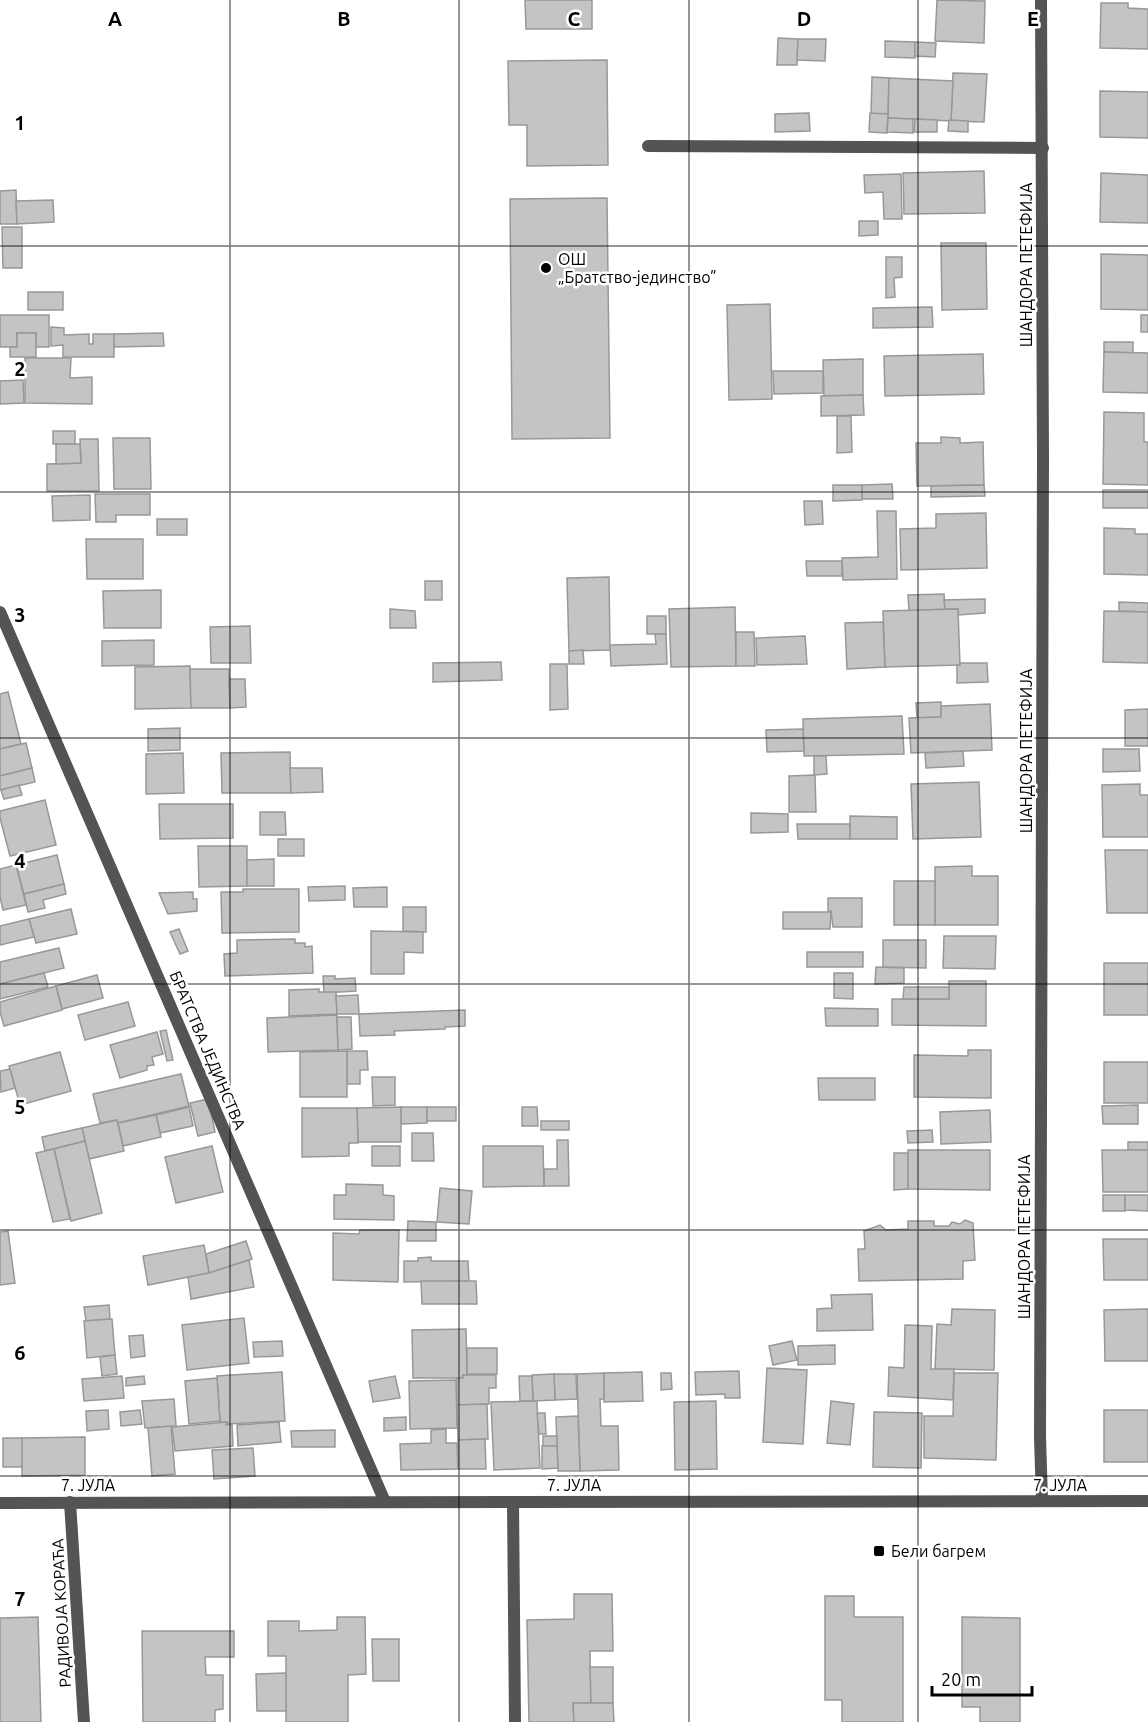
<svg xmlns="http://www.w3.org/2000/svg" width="1148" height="1722" font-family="Ubuntu,sans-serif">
  <rect width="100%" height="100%" fill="#fff"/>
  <!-- building -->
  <g fill="#c4c4c4" stroke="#989898" stroke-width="1.5">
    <path d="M525 0H592V29H526Z"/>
    <path d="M937 0 985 1 984 43 935 41Z"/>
    <path d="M1101 3H1128V8L1148 9V49L1100 48Z"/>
    <path d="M778 38 798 39 797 65H777Z"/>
    <path d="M798 39H826L825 61 797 60Z"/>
    <path d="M885 41 915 42V58L885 57Z"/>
    <path d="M915 42 936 43 935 57 915 56Z"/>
    <path d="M607 60 608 165 527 166V125H509L508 61Z"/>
    <path d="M953 73 987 74 984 122 951 121Z"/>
    <path d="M872 77 889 78 888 114H871Z"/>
    <path d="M889 78 953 81 951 121 888 118Z"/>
    <path d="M1100 91 1148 92V138L1100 137Z"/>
    <path d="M809 113 810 131 775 132V114Z"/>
    <path d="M870 113 888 114 887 133 869 132Z"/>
    <path d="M888 118 913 119V133L887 132Z"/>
    <path d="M915 119 937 120V132H914Z"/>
    <path d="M949 120 968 121V132L948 131Z"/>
    <path d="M984 171 985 213 904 214 903 173Z"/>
    <path d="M1101 173 1148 175V223L1100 222Z"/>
    <path d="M901 174 902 219H884L883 192 865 193 864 175Z"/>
    <path d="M16 190 17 224H0V191Z"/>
    <path d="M607 198 610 438 512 439 510 199Z"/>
    <path d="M53 200 54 222 17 224 16 201Z"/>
    <path d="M859 221H878V235L859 236Z"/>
    <path d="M2 227H22V268H3Z"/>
    <path d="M941 243H986L987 309 942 310Z"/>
    <path d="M1101 254 1148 255V310L1101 309Z"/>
    <path d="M886 257H902V277L894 278 895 297 886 298Z"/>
    <rect x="28" y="292" width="35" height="18"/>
    <path d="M770 304 772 399 729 400 727 305Z"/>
    <path d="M932 307 933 327 873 328V308Z"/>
    <path d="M0 315H49V347H36V333H17V347H0Z"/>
    <rect x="1141" y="315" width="7" height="17"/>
    <path d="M51 327 64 328V335L89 334V344H93V334H114V357H63V345L51 346Z"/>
    <path d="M17 333H36V357H10V347H17Z"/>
    <path d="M163 333 164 346 114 347V334Z"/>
    <path d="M1104 342H1133V353L1104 352Z"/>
    <path d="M1104 352 1148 353V393L1103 392Z"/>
    <path d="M983 354 984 394 885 396 884 356Z"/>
    <path d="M25 358H71L70 378 92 377V404L25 403Z"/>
    <path d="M863 359V395L824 396 823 360Z"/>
    <path d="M773 371H823V393L774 394Z"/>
    <path d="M23 380 24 403 0 404V381Z"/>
    <path d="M863 395 864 415 821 416V396Z"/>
    <path d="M1104 412 1144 413V442H1148V485L1103 484Z"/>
    <path d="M837 416H851L852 452 837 453Z"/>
    <rect x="53" y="431" width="22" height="13"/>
    <path d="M941 437 960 438V443L983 442 984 485 917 486 916 443H941Z"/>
    <path d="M113 438H150L151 489H114Z"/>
    <path d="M80 439H98L99 491H47V464L81 463Z"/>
    <path d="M56 444H80L81 463 56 464Z"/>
    <path d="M892 484 893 499H862V485Z"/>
    <path d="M833 485H862V500L833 501Z"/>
    <path d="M984 485 985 496 931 497V486Z"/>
    <rect x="1103" y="490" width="45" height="18"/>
    <path d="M95 494H150V515H116V522H96Z"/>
    <path d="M90 495V520L53 521 52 496Z"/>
    <path d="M804 501H822L823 524 805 525Z"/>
    <path d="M877 511H896L897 579 843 580 842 558 878 557Z"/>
    <path d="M986 513 987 568 901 570 900 529 936 528V514Z"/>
    <rect x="157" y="519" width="30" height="16"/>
    <path d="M1104 528 1135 529V534H1148V575L1104 574Z"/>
    <path d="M86 539H143V579H87Z"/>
    <path d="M806 561H842V576H807Z"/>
    <path d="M609 577 610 650 569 651 567 578Z"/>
    <rect x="425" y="581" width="17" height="19"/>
    <path d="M161 590V628H104L103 591Z"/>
    <path d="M944 594 945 609 909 611 908 595Z"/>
    <path d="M985 599V613L958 615V609H945L944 600Z"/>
    <path d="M1119 602 1148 603V612L1119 611Z"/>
    <path d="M735 607 736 666 671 667 669 609Z"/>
    <path d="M390 609 415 611 416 628H390Z"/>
    <path d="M958 609 960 665 885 667 883 611Z"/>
    <path d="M1104 611 1148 612V663L1103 662Z"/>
    <rect x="647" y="616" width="19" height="18"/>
    <path d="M883 622 885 667 847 669 845 623Z"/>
    <path d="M250 626 251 663H211L210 627Z"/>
    <path d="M736 632H754L755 666H736Z"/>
    <path d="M655 634H666L667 664 611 666 610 645 656 644Z"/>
    <path d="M805 636 807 664 757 665 756 638Z"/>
    <path d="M154 640V665L102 666V641Z"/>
    <path d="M583 650 584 664H569V651Z"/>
    <path d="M501 662 502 680 433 682V663Z"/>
    <path d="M960 663H987L988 682 957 683V665H960Z"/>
    <path d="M550 664H567L568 709 550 710Z"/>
    <path d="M190 666 191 708 135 709V667Z"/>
    <path d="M190 669H229L230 708H191Z"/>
    <path d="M229 679H245L246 707 230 708Z"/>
    <path d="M8 692 21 744 0 749V694Z"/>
    <path d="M941 702V717L917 718 916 703Z"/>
    <path d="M990 704 992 750 911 753 909 718 941 717V706Z"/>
    <path d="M1148 709V746H1125V710Z"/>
    <path d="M902 716 904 754 804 756 803 719Z"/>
    <path d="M180 728V750L148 751V729Z"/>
    <path d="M803 729 804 751 767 752 766 730Z"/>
    <path d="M26 743 32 768 0 776V749Z"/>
    <path d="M1103 749H1139L1140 771 1103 772Z"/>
    <path d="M963 751 964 766 926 768 925 753Z"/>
    <path d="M290 752 291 793H222L221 753Z"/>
    <path d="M183 753 184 793 146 794V754Z"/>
    <path d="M814 756H826L827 774 814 775Z"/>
    <path d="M32 768 35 782 0 790V776Z"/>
    <path d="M290 768H322L323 792 291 793Z"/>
    <path d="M815 775 816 812H789V776Z"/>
    <path d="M979 782 981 837 913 839 911 784Z"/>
    <path d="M1140 784V795H1148V837H1103L1102 785Z"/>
    <path d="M19 785 22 795 4 799 1 790Z"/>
    <path d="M45 800 56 845 10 856 0 818V811Z"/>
    <path d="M159 804H233V838L160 839Z"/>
    <path d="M260 812H285L286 835H260Z"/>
    <path d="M751 813 788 814V832L751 833Z"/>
    <path d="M850 816 897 817V839H850Z"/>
    <path d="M797 824H850V839H798Z"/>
    <rect x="278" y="839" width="26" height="17"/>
    <path d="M198 846H247V886L199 887Z"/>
    <path d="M1105 850H1148V913H1107Z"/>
    <path d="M57 855 64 884 24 894 16 865Z"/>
    <path d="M274 859V886H247V860Z"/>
    <path d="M16 865 26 905 3 910 0 897V869Z"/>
    <path d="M972 866V876H998V925H935V867Z"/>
    <rect x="894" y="881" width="41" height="44"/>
    <path d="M64 884 66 894 43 900 45 908 28 912 24 894Z"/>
    <path d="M345 886V900L309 901 308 887Z"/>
    <path d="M387 887V907H354L353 888Z"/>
    <path d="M243 889H299V932L222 933 221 892H243Z"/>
    <path d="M193 892V899H197V911L168 914 159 893Z"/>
    <path d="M828 898H862V927H833L831 911H828Z"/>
    <path d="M403 907H426V932L403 931Z"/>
    <path d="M71 909 77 934 36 943 29 919Z"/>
    <path d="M783 912H831L830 929H783Z"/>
    <path d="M29 919 34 937 0 945V926Z"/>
    <path d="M179 929 188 951 180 954 170 932Z"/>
    <path d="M371 931 423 932V953L404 952V974H371Z"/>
    <path d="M944 936H996L995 969 943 968Z"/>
    <path d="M295 939V943H305V947L312 946 313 973 225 976 224 954 237 953V940Z"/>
    <path d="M883 940H926V968L883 967Z"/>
    <path d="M59 948 64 968 0 984V962Z"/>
    <rect x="807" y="952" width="56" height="15"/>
    <rect x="1104" y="963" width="44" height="52"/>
    <path d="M876 967 904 968V983L875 984Z"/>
    <path d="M44 973 48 987 0 999V984Z"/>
    <path d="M834 973H853V999L834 998Z"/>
    <path d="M97 975 103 998 62 1009 56 986Z"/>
    <path d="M323 976H335V979L355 978 356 991 324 993Z"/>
    <path d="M949 981H986V1026L892 1025V999H949Z"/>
    <path d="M56 986 62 1010 4 1026 0 1012V1002Z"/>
    <path d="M904 987H949V999H903Z"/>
    <path d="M319 989V992H336L337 1014 289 1016V990Z"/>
    <path d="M358 995 359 1014H337L336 996Z"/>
    <path d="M128 1002 135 1026 85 1040 78 1015Z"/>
    <path d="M825 1008 878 1009V1026H826Z"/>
    <path d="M465 1010V1026L445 1027V1029L394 1031 395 1035 360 1036 359 1014Z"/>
    <path d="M337 1015 338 1050 268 1052 267 1018Z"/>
    <path d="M337 1017H351L352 1049 338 1050Z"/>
    <path d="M166 1030 173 1060 167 1061 160 1031Z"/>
    <path d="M157 1032 163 1054 152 1057 154 1065 147 1066V1070L120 1078 110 1045Z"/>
    <path d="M968 1050H991V1098L914 1097V1055L968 1056Z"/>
    <path d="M347 1051H367L368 1070H360V1084H347Z"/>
    <path d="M347 1051V1097H300V1052Z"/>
    <path d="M60 1052 71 1091 20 1105 9 1066Z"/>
    <rect x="1104" y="1062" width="44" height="41"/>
    <path d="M10 1069 15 1088 1 1092 0 1071Z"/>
    <path d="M181 1074 189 1106 118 1123 117 1120 100 1123 93 1094Z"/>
    <path d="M372 1077H395V1105L373 1106Z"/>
    <path d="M818 1078H875V1100H819Z"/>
    <path d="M208 1099 215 1132 198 1136 190 1103Z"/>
    <path d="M1138 1105V1124H1103L1102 1106Z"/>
    <path d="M189 1107 193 1126 160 1133 156 1115Z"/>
    <path d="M401 1107H427V1123L401 1124Z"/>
    <path d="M401 1107V1142H358L357 1108Z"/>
    <rect x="427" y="1107" width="29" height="14"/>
    <path d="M522 1107H537L538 1126H522Z"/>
    <path d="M302 1108H357L358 1143H349V1156L302 1157Z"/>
    <path d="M990 1110 991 1142 941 1144 940 1112Z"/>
    <path d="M156 1115 161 1137 123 1146 118 1123Z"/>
    <path d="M117 1120 124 1151 89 1159 82 1128Z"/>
    <rect x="541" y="1121" width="28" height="9"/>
    <path d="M82 1128 85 1141 45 1151 42 1137Z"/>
    <path d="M932 1130 933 1142 908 1143 907 1131Z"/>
    <path d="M412 1133H433L434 1161H412Z"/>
    <path d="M557 1140H568L569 1186H544V1169H557Z"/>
    <path d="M85 1141 102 1213 71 1221 54 1149Z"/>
    <rect x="1128" y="1142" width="20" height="8"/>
    <path d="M212 1146 223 1192 176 1203 165 1157Z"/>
    <rect x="372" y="1146" width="28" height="20"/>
    <path d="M483 1146H543L544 1186 483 1187Z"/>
    <path d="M54 1149 70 1219 53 1222 36 1153Z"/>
    <path d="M908 1150H990V1190L908 1189Z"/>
    <path d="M1102 1150H1148V1192H1103Z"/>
    <path d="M894 1153H908V1189L894 1190Z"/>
    <path d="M346 1184 383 1185V1195L394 1196V1220L334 1219V1195H346Z"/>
    <path d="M440 1188 472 1191 469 1224 437 1222Z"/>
    <rect x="1103" y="1195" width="22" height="16"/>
    <path d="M1125 1195H1148V1211L1125 1210Z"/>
    <path d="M965 1220 973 1223 975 1260 963 1261V1279L859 1281 858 1249H865L864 1231 880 1225 886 1230 908 1229V1221H934V1226H949L952 1222 960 1224Z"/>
    <path d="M408 1221 436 1222V1241H407Z"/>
    <path d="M360 1230H399L398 1282 333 1280V1233L359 1234Z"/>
    <path d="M8 1231 15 1283 0 1285V1232Z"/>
    <path d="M1103 1239H1148V1280H1104Z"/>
    <path d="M246 1241 252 1259 209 1273 206 1254Z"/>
    <path d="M204 1245 209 1273 148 1285 143 1256Z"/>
    <path d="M431 1257V1261H468L469 1281 404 1282V1261H418V1258Z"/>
    <path d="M249 1260 254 1287 191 1299 188 1277 209 1273Z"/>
    <path d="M421 1281H476L477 1304H422Z"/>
    <path d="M872 1294 873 1330 817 1331V1309L832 1308 831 1295Z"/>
    <path d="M109 1305 110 1319 86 1321 84 1307Z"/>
    <path d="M952 1309 995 1310 994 1370 935 1369 937 1324 951 1325Z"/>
    <path d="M1148 1309V1361H1105L1104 1310Z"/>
    <path d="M244 1318 249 1363 187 1370 182 1325Z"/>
    <path d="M112 1319 115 1355 87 1358 84 1321Z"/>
    <path d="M905 1325 932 1326 931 1369H954L953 1400 888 1396 889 1367 904 1368Z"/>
    <path d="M466 1329 467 1375H463V1378H413L412 1330Z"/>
    <path d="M143 1335 145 1356 131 1358 129 1336Z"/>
    <path d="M282 1341 283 1356 254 1357 253 1342Z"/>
    <path d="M792 1341 797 1360 773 1365 769 1346Z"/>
    <path d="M835 1345V1364L798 1365V1346Z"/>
    <rect x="467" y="1348" width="30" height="26"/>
    <path d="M115 1355 117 1374 102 1376 100 1357Z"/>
    <path d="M767 1368 807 1370 803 1444 763 1442Z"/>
    <path d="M739 1371 740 1398H725V1394L696 1395 695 1372Z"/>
    <path d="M282 1372 285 1421 227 1424V1422H220L217 1376Z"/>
    <path d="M642 1372 643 1401 604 1402V1373Z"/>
    <path d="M604 1373V1399H600L601 1426H618L619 1470 580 1471 577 1374Z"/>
    <path d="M661 1373H671L672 1389 661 1390Z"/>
    <path d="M954 1373H998L996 1460 924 1458V1416H953Z"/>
    <path d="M554 1374H576L577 1399 555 1400Z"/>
    <path d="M554 1374 555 1400 533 1401 532 1375Z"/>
    <path d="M463 1375H496V1388H489V1404L457 1405V1378H463Z"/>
    <path d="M122 1376 124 1398 84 1401 82 1379Z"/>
    <path d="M144 1376 145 1384 126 1386V1378Z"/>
    <path d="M395 1376 400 1398 373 1402 369 1381Z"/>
    <path d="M519 1376H532L533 1401H520Z"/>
    <path d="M217 1378 220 1421 189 1424 185 1381Z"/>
    <path d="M456 1380 457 1428 410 1429 409 1381Z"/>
    <path d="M174 1399 176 1426 145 1428 142 1401Z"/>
    <path d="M537 1401 540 1468 494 1470 491 1402Z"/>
    <path d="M716 1401 717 1469 675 1470 674 1402Z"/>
    <path d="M831 1401 854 1404 850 1445 827 1443Z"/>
    <path d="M487 1404 488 1439 458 1440 457 1405Z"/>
    <path d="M108 1410 109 1429 87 1431 86 1411Z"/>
    <path d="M140 1410 142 1424 121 1426 120 1412Z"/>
    <rect x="1104" y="1410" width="44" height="52"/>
    <path d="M874 1412 922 1413 921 1468 873 1467Z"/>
    <path d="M537 1413H545L546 1434H539Z"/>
    <path d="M578 1416 580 1471H558L556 1417Z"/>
    <path d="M406 1417V1430L384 1431V1418Z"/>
    <path d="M227 1422 226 1425 232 1424 233 1446 175 1451 172 1427Z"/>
    <path d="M279 1422 281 1442 238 1446 237 1425Z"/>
    <path d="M171 1426 175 1474 152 1476 148 1428Z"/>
    <path d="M446 1429V1443H457L458 1469 401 1470 400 1444 431 1443V1430Z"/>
    <path d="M335 1430V1447H292L291 1431Z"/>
    <path d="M543 1436H557V1446L543 1447Z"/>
    <path d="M85 1437V1475L22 1476V1438Z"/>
    <rect x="3" y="1438" width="19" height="29"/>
    <path d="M485 1439 486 1469H458V1440Z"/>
    <path d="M542 1446H557L558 1468 542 1469Z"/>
    <path d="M253 1448 255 1476 214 1479 212 1450Z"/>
    <path d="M574 1594H612L613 1651H590L591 1703H573L574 1722H529L527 1620 574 1619Z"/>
    <path d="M825 1596H854V1617H903V1722H842V1700H825Z"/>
    <path d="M38 1617 41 1722H0V1618Z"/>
    <path d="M337 1617H365L366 1674 348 1675V1722H286V1656H268V1621H299V1631L337 1630Z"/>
    <path d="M962 1617 1020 1618V1722H980V1707H962Z"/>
    <path d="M142 1631H234V1657H205L206 1675H223V1709L215 1710V1722H143Z"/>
    <path d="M372 1639H399V1681H373Z"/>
    <path d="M590 1667H613V1703H591Z"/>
    <path d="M286 1673V1711H257L256 1674Z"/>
    <path d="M573 1703H613L614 1722H574Z"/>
  </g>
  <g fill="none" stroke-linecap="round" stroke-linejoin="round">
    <!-- service -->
    <path stroke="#545454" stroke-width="12" d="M648 146 1043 148"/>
    <!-- minor -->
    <g stroke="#545454" stroke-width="12">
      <path d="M1041 0 1043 459 1040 1437 1042 1501"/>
      <path d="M0 612 385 1502"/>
      <path d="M70 1502 84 1722"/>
      <path d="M513 1502 515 1722"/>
      <path d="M0 1503 1148 1501"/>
    </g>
  </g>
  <!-- grid -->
  <path fill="none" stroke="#000" stroke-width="1.5" stroke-opacity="0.55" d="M230 0V1722M459 0V1722M689 0V1722M918 0V1722M0 246H1148M0 492H1148M0 738H1148M0 984H1148M0 1230H1148M0 1476H1148"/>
  <!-- markers -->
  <g fill="#000" stroke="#fff" stroke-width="2">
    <circle cx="546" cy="268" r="6"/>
    <rect x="873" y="1545" width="12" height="12" rx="3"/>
  </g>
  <g text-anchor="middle" stroke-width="5" stroke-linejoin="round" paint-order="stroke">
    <!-- poi labels -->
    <g font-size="16" fill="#000" stroke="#fff" text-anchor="start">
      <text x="558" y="265">ОШ<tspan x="558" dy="18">„Братство-јединство”</tspan></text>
      <text x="891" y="1557">Бели багрем</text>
    </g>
    <!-- street labels -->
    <g font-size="16" fill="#000" stroke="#fff">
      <text transform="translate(1026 265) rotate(-90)" y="6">ШАНДОРА ПЕТЕФИЈА</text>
      <text transform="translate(1026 751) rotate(-90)" y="6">ШАНДОРА ПЕТЕФИЈА</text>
      <text transform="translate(208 1050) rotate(67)" y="6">БРАТСТВА ЈЕДИНСТВА</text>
      <text transform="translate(1024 1237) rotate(-90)" y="6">ШАНДОРА ПЕТЕФИЈА</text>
      <text x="88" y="1491">7. ЈУЛА</text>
      <text x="574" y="1491">7. ЈУЛА</text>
      <text x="1060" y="1491">7. ЈУЛА</text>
      <text transform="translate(61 1613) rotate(-93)" y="6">РАДИВОЈА КОРАЋА</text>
    </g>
  </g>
  <g font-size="20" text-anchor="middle" font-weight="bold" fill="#000" stroke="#fff" stroke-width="5" stroke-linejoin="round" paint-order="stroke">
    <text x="115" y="26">A</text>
    <text x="344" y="26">B</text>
    <text x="574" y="26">C</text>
    <text x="804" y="26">D</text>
    <text x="1033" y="26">E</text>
    <text x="20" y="130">1</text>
    <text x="20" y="376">2</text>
    <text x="20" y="622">3</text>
    <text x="20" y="868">4</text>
    <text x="20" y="1114">5</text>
    <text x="20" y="1360">6</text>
    <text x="20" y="1606">7</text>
  </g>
  <!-- scale -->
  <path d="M932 1686v9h100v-9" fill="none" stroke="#000000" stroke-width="3"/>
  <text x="941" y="1686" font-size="18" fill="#000000" stroke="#ffffff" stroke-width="4.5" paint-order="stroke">20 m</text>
</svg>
